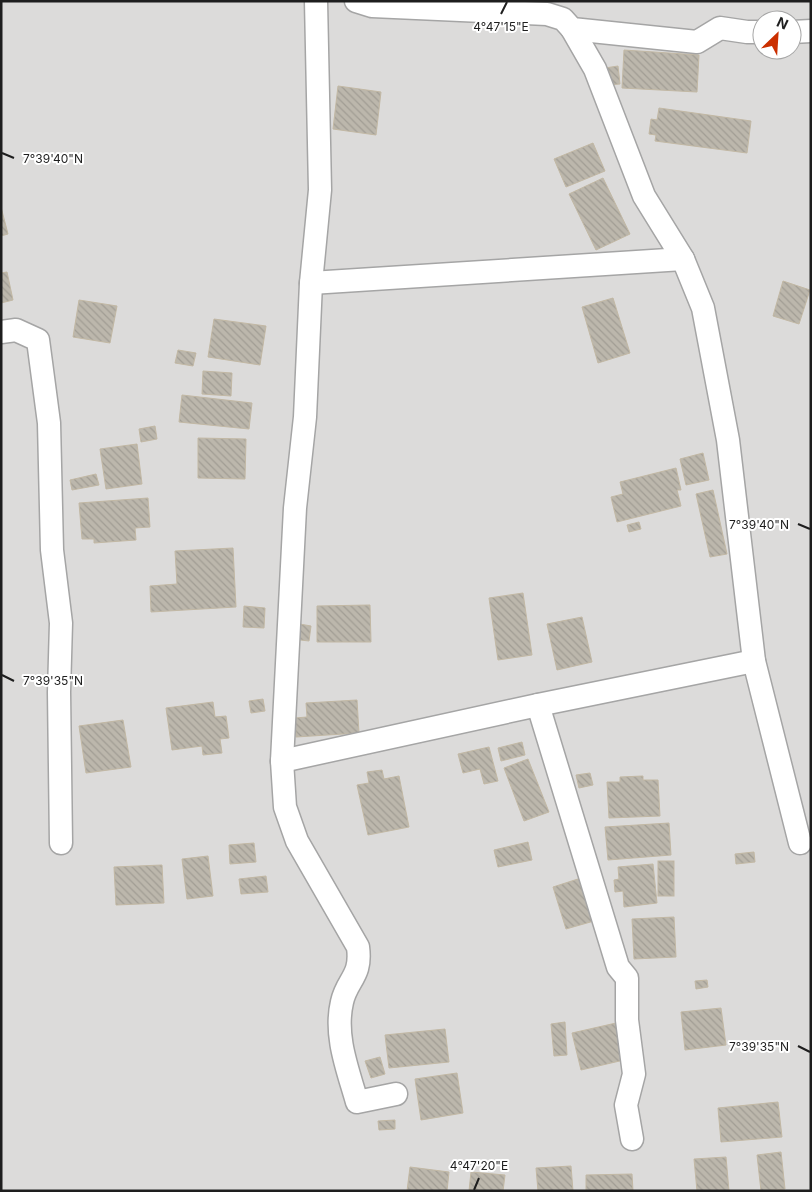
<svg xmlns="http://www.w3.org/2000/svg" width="812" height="1192" font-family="Inter,sans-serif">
  <defs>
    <pattern id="building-back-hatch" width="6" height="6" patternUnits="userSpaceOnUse" patternTransform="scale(1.25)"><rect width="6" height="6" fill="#bcb7ac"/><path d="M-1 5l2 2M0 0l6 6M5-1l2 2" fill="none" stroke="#a19d94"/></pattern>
  </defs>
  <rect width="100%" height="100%" fill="#efeee3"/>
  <!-- residential -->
  <path fill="#dcdbda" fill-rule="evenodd" d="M1 1H811V1191H1ZM762 20H792V50H762Z"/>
  <!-- building -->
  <g fill="url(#building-back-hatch)" stroke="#c2b8a4">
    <path d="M624 50 699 55 697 92 622 88Z"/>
    <path d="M618 66 620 84 607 85 605 68Z"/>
    <path d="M338 86 381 92 376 135 333 129Z"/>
    <path d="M659 108 751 121 747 153 655 141 656 135 649 134 651 119 657 120Z"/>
    <path d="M593 143 605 171 566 187 554 159Z"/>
    <path d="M603 178 630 234 596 250 569 194Z"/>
    <path d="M1 207 8 234 1 236Z"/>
    <path d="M7 272 13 300 1 303V273Z"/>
    <path d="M783 281 810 290 799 324 773 316Z"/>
    <path d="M613 298 630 353 598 363 582 307Z"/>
    <path d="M79 300 117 306 110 343 73 337Z"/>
    <path d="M214 319 266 326 260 365 208 357Z"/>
    <path d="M178 350 196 353 193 366 175 363Z"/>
    <path d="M203 371 232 373 231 396 202 394Z"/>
    <path d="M182 395 252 403 249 429 179 422Z"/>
    <path d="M155 426 157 439 141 442 139 429Z"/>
    <path d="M198 438 246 439 245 479 198 478Z"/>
    <path d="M137 444 142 484 106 489 100 449Z"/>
    <path d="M703 453 709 480 686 485 680 459Z"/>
    <path d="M676 468 681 490H677L681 506 617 522 611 497 623 494 620 482Z"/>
    <path d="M96 474 99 485 72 490 70 480Z"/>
    <path d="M713 490 727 554 710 557 696 494Z"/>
    <path d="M148 498 150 527 135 528 136 540 94 543V539H82L79 503Z"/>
    <path d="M639 522 641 529 629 532 627 525Z"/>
    <path d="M233 548 236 607 151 612 150 586 177 584 175 551Z"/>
    <path d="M523 593 532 655 498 660 489 598Z"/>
    <path d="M370 605 371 642H317V606Z"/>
    <path d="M244 606 265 608 264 628 243 627Z"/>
    <path d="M582 617 592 662 557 670 547 624Z"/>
    <path d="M294 623 311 626 309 641 292 639Z"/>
    <path d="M263 699 265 711 251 713 249 701Z"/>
    <path d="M357 700 359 733 296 737 295 718 307 717 306 703Z"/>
    <path d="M213 702 215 717 226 716 229 738 220 739 222 753 203 755 202 746 172 750 166 708Z"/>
    <path d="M123 720 131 767 86 773 79 726Z"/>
    <path d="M522 742 525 755 501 761 498 748Z"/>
    <path d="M489 747 498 781 484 784 480 769 463 773 458 754Z"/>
    <path d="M528 759 549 812 524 821 504 768Z"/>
    <path d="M382 770 384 779 399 776 409 827 368 835 357 785 369 783 367 772Z"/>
    <path d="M590 773 593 785 579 788 576 775Z"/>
    <path d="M643 776V780H658L660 816 609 818 607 782H620V777Z"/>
    <path d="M669 823 671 855 608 860 605 827Z"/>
    <path d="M528 842 532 860 498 867 494 850Z"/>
    <path d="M254 843 256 862 230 864 229 845Z"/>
    <path d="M754 852 755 862 736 864 735 854Z"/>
    <path d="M208 856 213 896 187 899 182 859Z"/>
    <rect x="658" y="861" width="16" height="35"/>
    <path d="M653 864 657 903 624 907 623 891 615 892 614 880 619 879 618 867Z"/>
    <path d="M162 865 164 903 116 905 114 867Z"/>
    <path d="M266 876 268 892 241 894 239 879Z"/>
    <path d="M581 878 594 921 566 929 553 887Z"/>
    <path d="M674 917 676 957 634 959 632 919Z"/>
    <path d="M707 980 708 987 696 989 695 981Z"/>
    <path d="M721 1008 726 1045 685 1050 681 1012Z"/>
    <path d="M565 1022 567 1055 554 1056 551 1024Z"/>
    <path d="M616 1023 624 1060 581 1070 572 1033Z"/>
    <path d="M445 1029 449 1062 389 1068 385 1035Z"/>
    <path d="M380 1057 385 1074 371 1078 365 1061Z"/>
    <path d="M457 1073 463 1113 421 1120 415 1079Z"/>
    <path d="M778 1102 782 1137 721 1142 718 1108Z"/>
    <path d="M395 1120V1129L379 1130 378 1121Z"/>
    <path d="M781 1152 785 1189 761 1191 757 1155Z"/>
    <path d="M726 1157 729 1191H697L694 1159Z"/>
    <path d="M571 1166 573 1191H538L536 1168Z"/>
    <path d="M410 1167 449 1172 447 1191H407Z"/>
    <path d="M471 1172 505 1175 503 1191H469Z"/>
    <path d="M632 1174 633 1191H586V1175Z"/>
  </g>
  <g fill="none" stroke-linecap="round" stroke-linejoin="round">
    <!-- minor casing -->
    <g stroke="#a5a5a5" stroke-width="25">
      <g id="minor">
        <path d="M316 1 320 190 311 283 305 417 295 508 282 761 285 807 297 841 358 947C362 977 347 979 342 1002 334 1036 348 1070 357 1102L396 1094"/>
        <path d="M356 1 372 6 547 14 563 19 572 29 697 42 720 28 747 32H762"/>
        <path d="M572 29 595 69 644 196 683 259 703 308 728 440 754 661 800 843"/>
        <path d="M792 32 811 31"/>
        <path d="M311 283 683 259"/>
        <path d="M1 332 16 330 38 340 49 423 52 550 61 623 59 692 61 843"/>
        <path d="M538 705 618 967 627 978V1020L634 1074 626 1105 632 1139"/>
        <path d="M282 761 538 705 754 661"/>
      </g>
    </g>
    <!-- minor -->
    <use href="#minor" stroke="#fff" stroke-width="22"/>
  </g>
  <!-- ticks -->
  <path fill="none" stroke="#1e1e1e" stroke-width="2" d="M501 14 507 2M2 153 14 158M798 524 810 529M2 675 14 681M798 1046 810 1052M474 1190 479 1178"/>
  <g font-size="12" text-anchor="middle" fill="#1e1e1e" stroke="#fff" stroke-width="4" stroke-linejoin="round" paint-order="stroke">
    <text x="501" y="31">4°47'15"E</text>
    <text x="53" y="163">7°39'40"N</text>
    <text x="759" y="529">7°39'40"N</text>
    <text x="53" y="685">7°39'35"N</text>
    <text x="759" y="1051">7°39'35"N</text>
    <text x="479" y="1170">4°47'20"E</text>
  </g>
  <!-- border -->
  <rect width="812" height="1192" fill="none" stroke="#1e1e1e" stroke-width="5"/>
  <!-- north arrow -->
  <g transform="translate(777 35) rotate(25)"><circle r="24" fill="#ffffff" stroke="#a5a5a5"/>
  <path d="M0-4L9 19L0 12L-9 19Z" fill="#cb2f00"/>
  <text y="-8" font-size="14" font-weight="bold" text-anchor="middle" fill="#1e1e1e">N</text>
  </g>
</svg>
